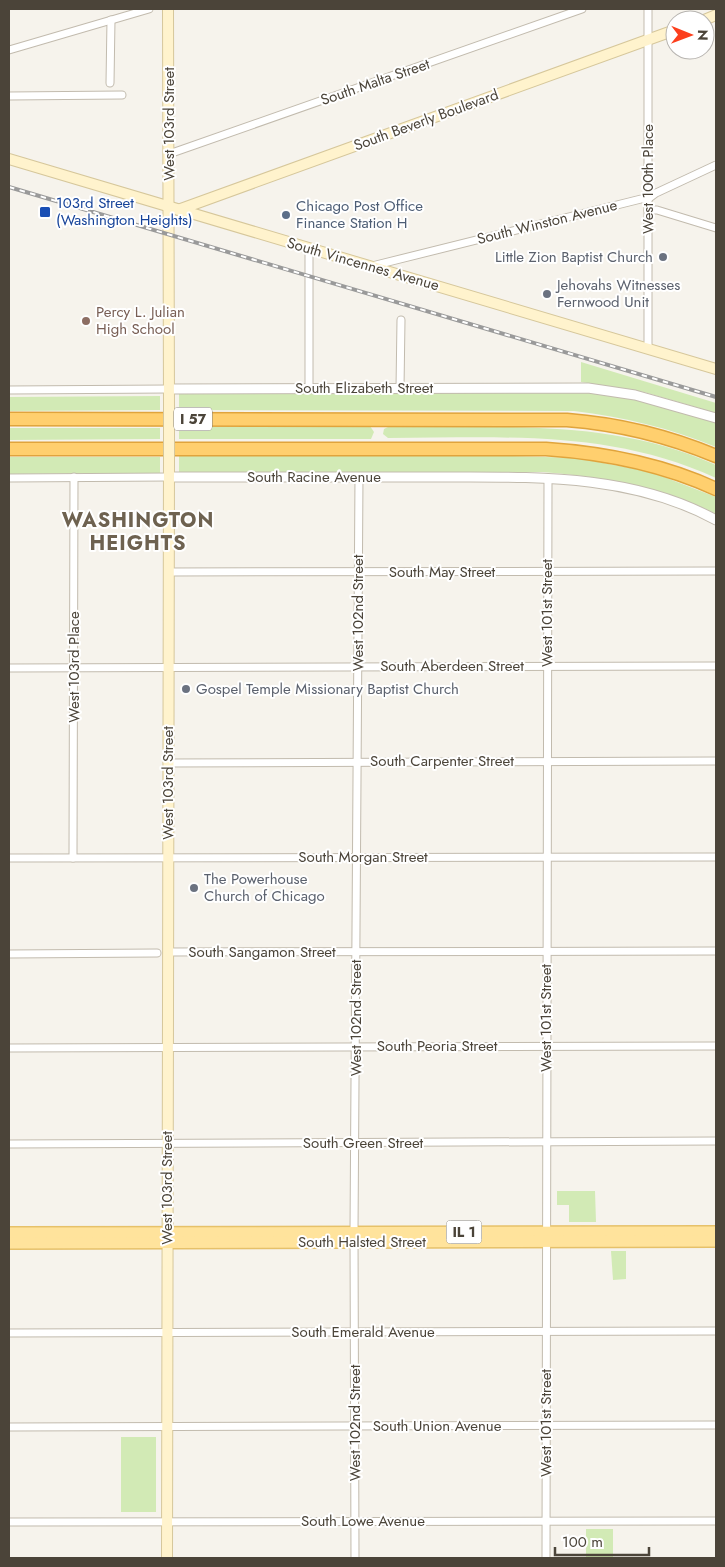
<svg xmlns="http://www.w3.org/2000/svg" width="725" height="1567" font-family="Jost,sans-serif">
  <rect width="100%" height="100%" fill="#f6f3ec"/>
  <!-- green -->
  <g fill="#d2eab5">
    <path d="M581 362 716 403V413L644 392 581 382Z"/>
    <path d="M179 392 600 393 640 400 716 423V447C670 428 624 417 574 411L179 410Z"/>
    <path d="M160 396V410L9 411V397Z"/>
    <path d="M370 426 374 432 371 439H179V427Z"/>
    <path d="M388 427C499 428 612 418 716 465V478C608 429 503 438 388 438L383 434 384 429Z"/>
    <path d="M9 428H160V439L9 440Z"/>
    <path d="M179 456H512L577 458 651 472 716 497V514C661 486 604 477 543 472L179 473Z"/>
    <path d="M9 457H160V473L9 474Z"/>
    <path d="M557 1191H595L596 1222H569V1205H557Z"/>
    <path d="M611 1251H626V1279L613 1280Z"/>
    <rect x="121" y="1437" width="35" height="75"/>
    <rect x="586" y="1529" width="27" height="29"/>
  </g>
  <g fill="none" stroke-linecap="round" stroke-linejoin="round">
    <!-- minor casing -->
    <g stroke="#c2bbae" stroke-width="9">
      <g id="minor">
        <path d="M648 9V348"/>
        <path d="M9 50 149 9"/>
        <path d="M110 83 111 20"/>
        <path d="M9 96 122 95"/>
        <path d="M169 154 582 9"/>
        <path d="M648 210H657L716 228"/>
        <path d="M372 266 641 199H648L656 193 716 165"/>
        <path d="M400 388 401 320"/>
        <path d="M309 389V248"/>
        <path d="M9 390 169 389"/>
        <path d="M9 478 169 477"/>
        <path d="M169 572 716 571"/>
        <path d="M9 668 716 666"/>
        <path d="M168 763 716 761"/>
        <path d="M9 858 716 857"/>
        <path d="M73 858 74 477"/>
        <path d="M168 952 716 951"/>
        <path d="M9 954 157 953"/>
        <path d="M9 1048 716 1046"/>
        <path d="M9 1144 716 1141"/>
        <path d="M9 1333 716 1331"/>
        <path d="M9 1427 716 1425"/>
        <path d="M9 1522 716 1521"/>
        <path d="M355 1558 354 1232 359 477"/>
        <path d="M546 1558 548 478"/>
      </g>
    </g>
    <!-- tertiary casing -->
    <g stroke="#c2bbae" stroke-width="11">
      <g id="tertiary">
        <path d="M169 389 588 388 635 395 716 418"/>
        <path d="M169 477C252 477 336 477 419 477 520 478 625 470 716 520"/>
      </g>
    </g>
    <!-- secondary casing -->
    <g stroke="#d6c79b" stroke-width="12">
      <g id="secondary">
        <path d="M168 9 169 409"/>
        <path d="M704 20 716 15"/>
        <path d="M9 159 716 369"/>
        <path d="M178 210 675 30"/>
        <path d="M167 1558 169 458"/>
      </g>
    </g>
    <!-- primary casing -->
    <g stroke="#e6c16a" stroke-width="14">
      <g id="primary">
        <path d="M9 1233 716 1232"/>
        <path d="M9 1243 716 1241"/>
      </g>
    </g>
    <!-- motorway casing -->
    <g stroke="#e0a43c" stroke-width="15">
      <g id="motorway">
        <path d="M9 419 567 420C619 424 668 436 716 456"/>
        <path d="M9 449H546C605 453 662 464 716 489"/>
      </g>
    </g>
    <!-- minor -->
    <use href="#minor" stroke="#fff" stroke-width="7"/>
    <!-- tertiary -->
    <use href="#tertiary" stroke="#fff" stroke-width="9"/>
    <!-- secondary -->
    <use href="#secondary" stroke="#fff3cd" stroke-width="10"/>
    <!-- primary -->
    <use href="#primary" stroke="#ffe39c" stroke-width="11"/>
    <!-- motorway -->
    <use href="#motorway" stroke="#ffcf6e" stroke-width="12"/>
    <!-- rail casing -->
    <g stroke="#9a9a9a" stroke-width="4">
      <path id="rail" d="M9 187 716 397"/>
    </g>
    <!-- rail -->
    <use href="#rail" stroke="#fff" stroke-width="2" stroke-dasharray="5.5" stroke-linecap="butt"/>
    <!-- secondary-bridge casing -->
    <g stroke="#d6c79b" stroke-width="12" stroke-linecap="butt">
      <path id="secondary-bridge" d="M169 458V409"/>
    </g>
    <!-- secondary-bridge -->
    <use href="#secondary-bridge" stroke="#fff3cd" stroke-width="10"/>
  </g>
  <!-- markers -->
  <rect fill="#1a4fb4" stroke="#fff" stroke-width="2" x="39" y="206" width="12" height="12" rx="2.5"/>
  <circle fill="#5c6f8a" stroke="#fff" stroke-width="2" cx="286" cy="215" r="5"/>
  <g fill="#6b7280" stroke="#fff" stroke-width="2">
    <circle cx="663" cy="257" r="5"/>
    <circle cx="547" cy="294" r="5"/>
    <circle cx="186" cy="689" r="5"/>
    <circle cx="194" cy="888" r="5"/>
  </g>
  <circle fill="#8d6e63" stroke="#fff" stroke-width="2" cx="86" cy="321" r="5"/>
  <g text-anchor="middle" stroke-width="4" stroke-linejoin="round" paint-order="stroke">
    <!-- shield labels -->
    <g fill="#fff" stroke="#817c74" stroke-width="1">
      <rect x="174" y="407.5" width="38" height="23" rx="4"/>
      <rect x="446.5" y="1220.5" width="35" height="23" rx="4"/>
    </g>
    <g font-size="14" font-weight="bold" fill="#4b4439">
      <text x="193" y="424">I 57</text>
      <text x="464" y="1237">IL 1</text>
    </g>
    <!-- street labels -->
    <g font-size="15" fill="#4b4439" stroke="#fff">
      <text transform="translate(375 82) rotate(-19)" y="5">South Malta Street</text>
      <text transform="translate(426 120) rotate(-20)" y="5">South Beverly Boulevard</text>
      <text transform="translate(169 124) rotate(-90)" y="5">West 103rd Street</text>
      <text transform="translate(648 179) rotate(-90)" y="5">West 100th Place</text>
      <text transform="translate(547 222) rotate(-14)" y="5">South Winston Avenue</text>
      <text transform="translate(363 264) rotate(16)" y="5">South Vincennes Avenue</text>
      <text x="364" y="393">South Elizabeth Street</text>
      <text x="314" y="482">South Racine Avenue</text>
      <text x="442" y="577">South May Street</text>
      <text transform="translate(358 613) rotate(-90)" y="5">West 102nd Street</text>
      <text transform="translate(547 613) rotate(-90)" y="5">West 101st Street</text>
      <text x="452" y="671">South Aberdeen Street</text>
      <text transform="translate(74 667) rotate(-90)" y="5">West 103rd Place</text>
      <text x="442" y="766">South Carpenter Street</text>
      <text transform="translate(168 783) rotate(-90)" y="5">West 103rd Street</text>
      <text x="363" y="862">South Morgan Street</text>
      <text x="262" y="957">South Sangamon Street</text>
      <text transform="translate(356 1018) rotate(-90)" y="5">West 102nd Street</text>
      <text transform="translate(546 1018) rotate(-90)" y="5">West 101st Street</text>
      <text x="437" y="1051">South Peoria Street</text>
      <text x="363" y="1148">South Green Street</text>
      <text transform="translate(167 1188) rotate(-90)" y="5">West 103rd Street</text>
      <text x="362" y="1247">South Halsted Street</text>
      <text x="363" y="1337">South Emerald Avenue</text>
      <text transform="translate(355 1423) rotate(-90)" y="5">West 102nd Street</text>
      <text transform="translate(546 1423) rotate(-90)" y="5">West 101st Street</text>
      <text x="437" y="1431">South Union Avenue</text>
      <text x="363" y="1526">South Lowe Avenue</text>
    </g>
    <!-- transit labels -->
    <g font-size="15" fill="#164399" stroke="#fff" text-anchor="start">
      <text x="56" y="208">103rd Street<tspan x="56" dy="17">(Washington Heights)</tspan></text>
    </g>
    <!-- service labels -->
    <g font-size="15" fill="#4e5e75" stroke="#fff" text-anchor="start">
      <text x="296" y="211">Chicago Post Office<tspan x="296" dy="17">Finance Station H</tspan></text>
    </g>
    <!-- worship labels -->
    <g font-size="15" fill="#5b616d" stroke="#fff" text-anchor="start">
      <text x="653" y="262" text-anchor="end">Little Zion Baptist Church</text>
      <text x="557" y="290">Jehovahs Witnesses<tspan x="557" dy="17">Fernwood Unit</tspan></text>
      <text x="196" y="694">Gospel Temple Missionary Baptist Church</text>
      <text x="204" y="884">The Powerhouse<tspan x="204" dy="17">Church of Chicago</tspan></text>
    </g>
    <!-- education labels -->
    <g font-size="15" fill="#785e54" stroke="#fff" text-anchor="start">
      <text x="96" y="317">Percy L. Julian<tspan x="96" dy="17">High School</tspan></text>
    </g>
    <!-- district labels -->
    <g font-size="20" font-weight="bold" letter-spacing="1" fill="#6e6250" stroke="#fff">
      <text x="138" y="527">WASHINGTON<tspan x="138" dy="23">HEIGHTS</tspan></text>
    </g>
  </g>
  <!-- border -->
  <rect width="725" height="1567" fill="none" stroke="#4b4439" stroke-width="20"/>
  <!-- north arrow -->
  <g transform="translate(690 35) rotate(91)"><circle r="24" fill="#ffffff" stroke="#b7b4b0"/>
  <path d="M0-4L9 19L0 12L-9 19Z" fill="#fc3f1d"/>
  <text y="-8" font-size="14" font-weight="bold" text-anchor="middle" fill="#4b4439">N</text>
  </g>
  <!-- scale -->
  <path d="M555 1547v8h94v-8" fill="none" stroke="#4b4439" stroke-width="2.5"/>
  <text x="562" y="1547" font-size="15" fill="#4b4439" stroke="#ffffff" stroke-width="4" paint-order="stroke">100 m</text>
</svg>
